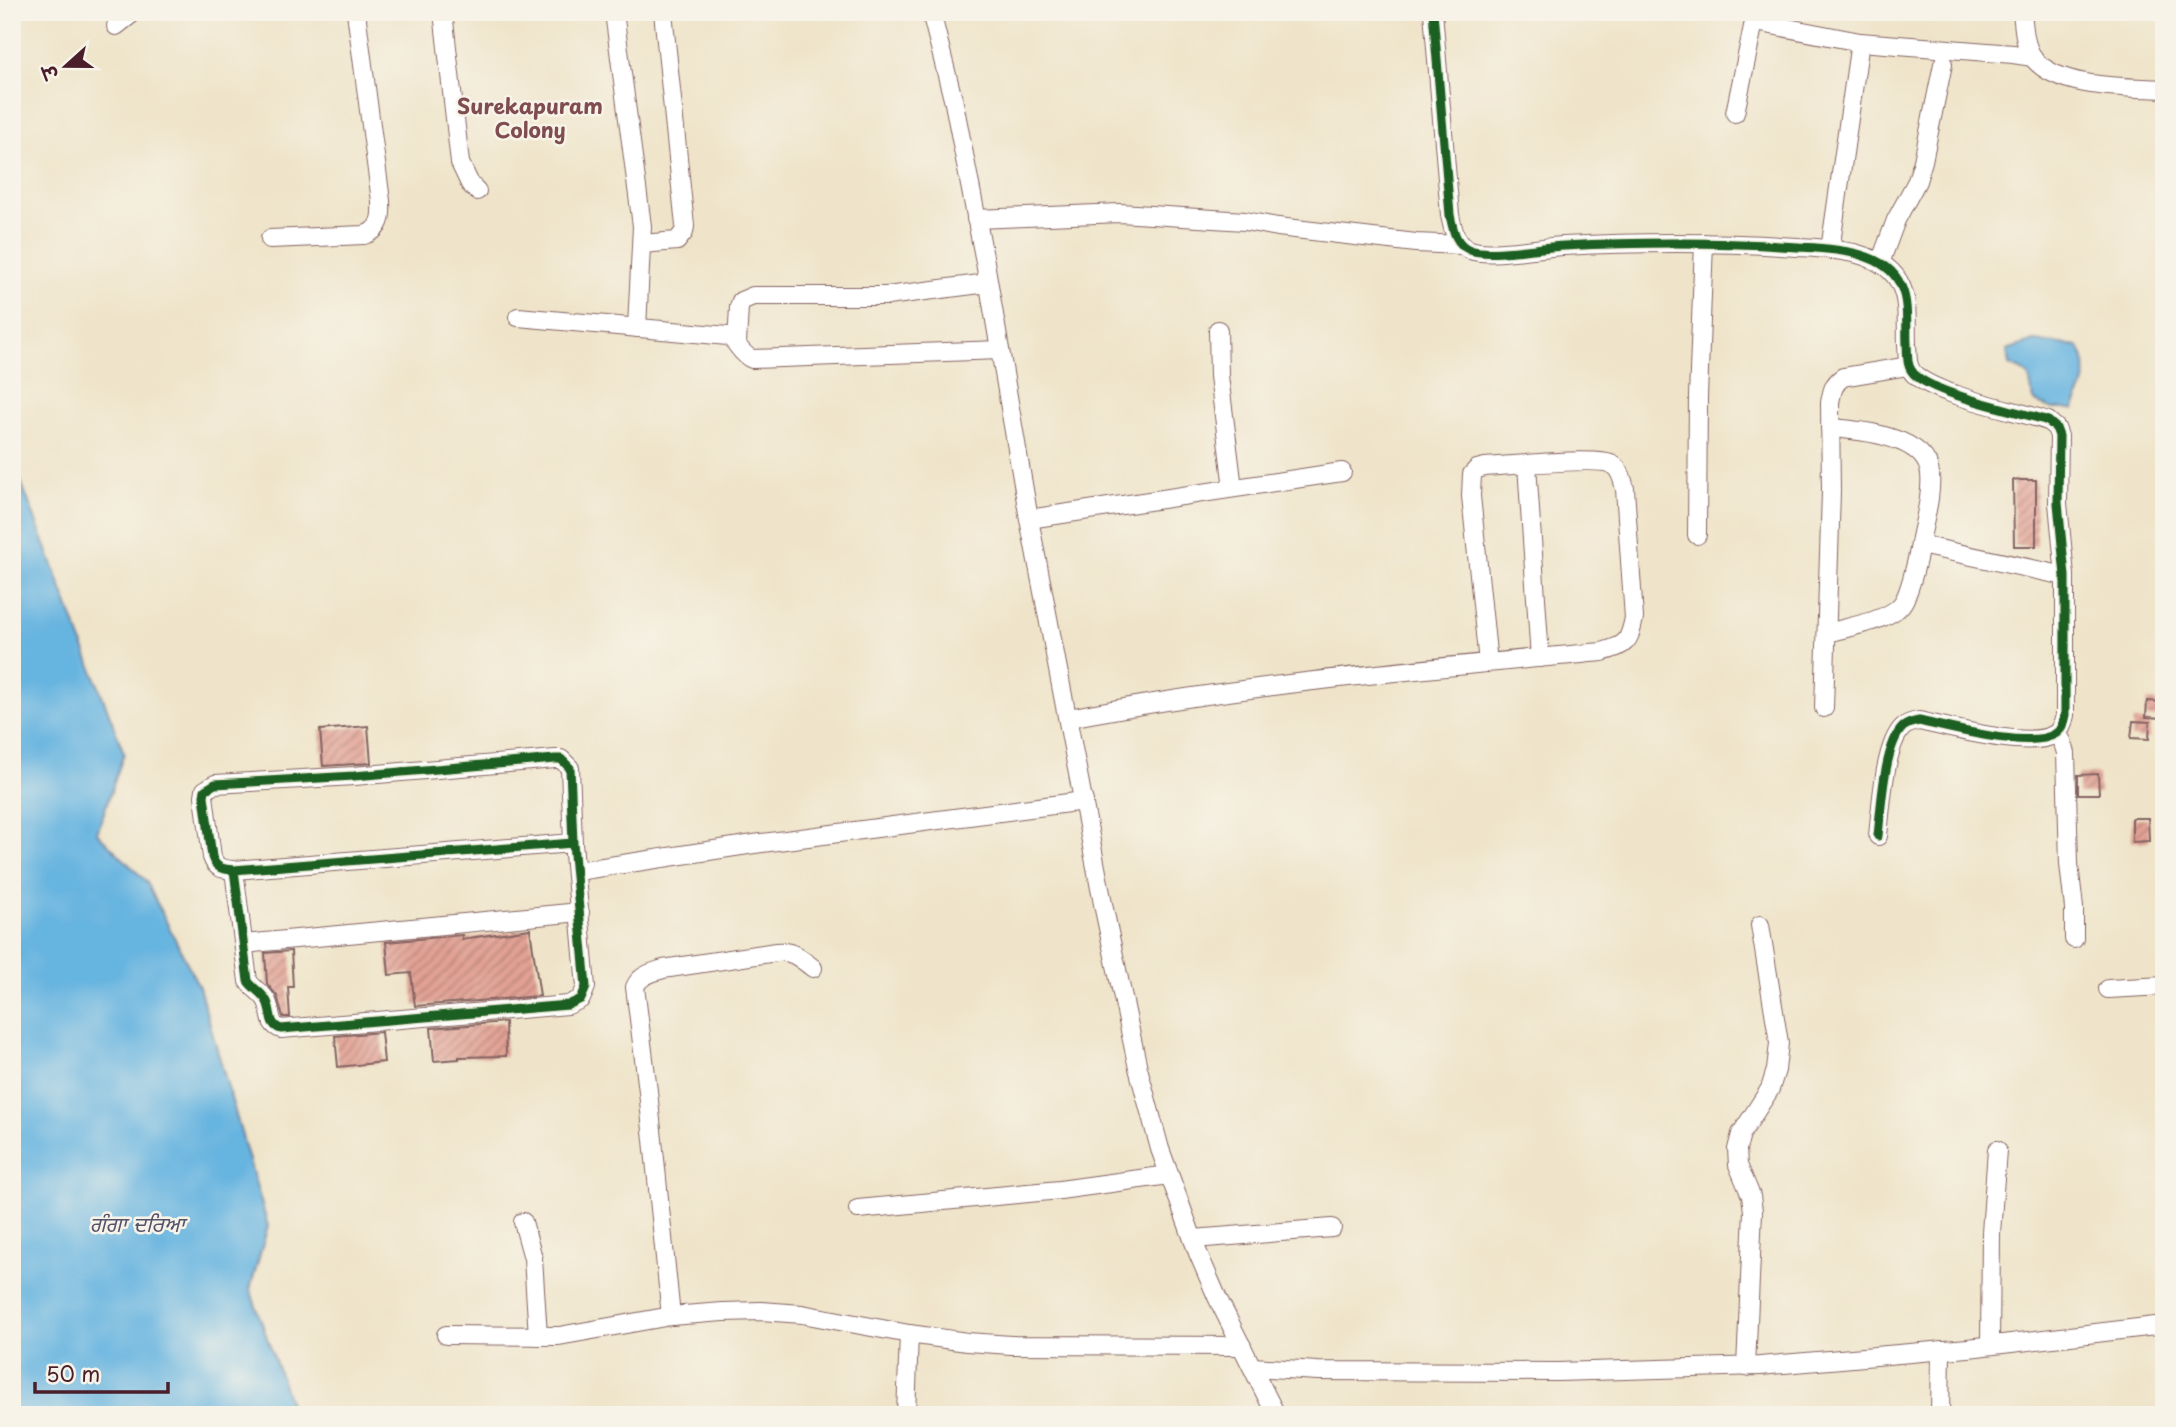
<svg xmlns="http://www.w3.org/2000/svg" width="2176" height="1427" font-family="'Playpen Sans','Playpen Sans Deva','Noto Sans Gurmukhi',sans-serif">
  <defs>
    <pattern id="building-hatch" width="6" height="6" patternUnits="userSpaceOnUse" patternTransform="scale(1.75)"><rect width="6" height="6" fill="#e2a194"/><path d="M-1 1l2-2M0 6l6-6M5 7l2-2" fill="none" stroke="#b98379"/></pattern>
  </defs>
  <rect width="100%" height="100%" fill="#f7f3e8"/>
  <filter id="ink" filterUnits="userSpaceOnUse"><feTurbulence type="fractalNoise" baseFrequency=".0143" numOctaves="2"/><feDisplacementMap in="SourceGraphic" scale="14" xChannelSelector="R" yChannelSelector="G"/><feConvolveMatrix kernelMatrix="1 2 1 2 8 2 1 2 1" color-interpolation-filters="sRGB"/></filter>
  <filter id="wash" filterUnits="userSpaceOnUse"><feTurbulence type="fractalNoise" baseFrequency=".00686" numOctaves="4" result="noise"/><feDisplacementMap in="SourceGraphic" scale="28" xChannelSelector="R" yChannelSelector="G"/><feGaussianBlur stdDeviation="1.57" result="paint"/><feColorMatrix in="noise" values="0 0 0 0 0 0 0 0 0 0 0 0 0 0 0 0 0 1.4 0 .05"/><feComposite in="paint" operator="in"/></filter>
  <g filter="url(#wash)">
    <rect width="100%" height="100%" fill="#efe4c9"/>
    <!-- water -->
    <g fill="#66b4e0" stroke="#586a86" stroke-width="2">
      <path d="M2034 341 2078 346C2092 367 2084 388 2073 409H2053L2035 402C2025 378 2039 376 2009 365L2007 350Z"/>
      <path d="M12 458 124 753 97 833 146 881 199 987 268 1226 250 1289 294 1415H12Z"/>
    </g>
    <g id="blocks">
      <!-- building -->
      <g fill="url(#building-hatch)">
        <path d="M2013 480H2036V546H2014Z"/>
        <path d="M2147 701 2164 702V718L2146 717Z"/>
        <path d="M2133 721 2150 722 2149 739 2131 738Z"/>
        <path d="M368 726 371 763 323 766 320 730Z"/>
        <path d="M2098 774 2099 794H2078V775Z"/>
        <path d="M2132 818H2148L2149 841 2132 842Z"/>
        <path d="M530 929 540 996 415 1006 411 973 389 975 386 942 462 935V939Z"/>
        <path d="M291 951 293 987H288L290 1017H283L277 996 267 984 265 953Z"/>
        <path d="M505 1022 506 1056 459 1057V1059L434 1061 431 1028Z"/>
        <path d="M381 1032 384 1062 338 1067 335 1036Z"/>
      </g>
    </g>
  </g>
  <g filter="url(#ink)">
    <use href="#blocks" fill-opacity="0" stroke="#846462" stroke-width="2"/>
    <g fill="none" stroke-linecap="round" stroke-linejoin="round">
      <!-- street casing -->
      <g stroke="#846462" stroke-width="20">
        <g id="street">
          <path d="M443 12 460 163 470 184 477 191"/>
          <path d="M614 12 642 226 637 328"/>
          <path d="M931 12 954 103 985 262 1029 519 1104 909 1138 1068 1160 1149 1198 1253 1217 1297 1276 1415"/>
          <path d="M1433 12 1450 215C1453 229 1455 244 1470 250 1490 257 1541 247 1564 246 1642 242 1720 242 1798 247 1831 249 1886 250 1901 286 1909 303 1906 326 1907 344 1908 355 1906 366 1914 374 1937 396 2016 410 2048 421L2056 428 2059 436 2058 503 2065 576V715C2063 723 2062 730 2055 734 2030 750 1948 727 1919 721 1913 722 1908 723 1903 727 1884 745 1881 809 1878 836"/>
          <path d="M2022 12C2024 28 2024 46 2034 59 2059 89 2127 87 2164 89"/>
          <path d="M1756 22 1860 42 2013 54 2033 57"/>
          <path d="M116 26 134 12"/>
          <path d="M1735 113 1756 12"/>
          <path d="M976 219 1120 213 1245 221 1278 227 1416 243 1461 245"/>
          <path d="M270 239 364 235C381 230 382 217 381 201L356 12"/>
          <path d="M642 244 677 241 684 232 685 226 663 12"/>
          <path d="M1830 250 1860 42"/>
          <path d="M1880 263 1896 220 1917 181 1923 161 1943 64"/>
          <path d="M518 317 728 336C738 342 740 354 752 359L1000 350"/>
          <path d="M1218 330 1219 376 1233 488"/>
          <path d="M737 343 739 307 741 301 753 296H887L988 283"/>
          <path d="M1527 465 1540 658"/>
          <path d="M1029 519 1342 472"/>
          <path d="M1697 535 1698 397 1704 243"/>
          <path d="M1920 545 2065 576"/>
          <path d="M1827 633C1847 627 1888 621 1901 605 1910 595 1919 552 1921 538 1925 518 1932 494 1930 474 1927 436 1859 430 1830 428"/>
          <path d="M1824 708 1831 492 1830 403C1832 391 1833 384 1843 377L1908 366"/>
          <path d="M1069 718C1245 684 1423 669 1602 652 1626 645 1629 643 1634 618L1625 489C1623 481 1621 470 1613 465 1600 456 1506 466 1485 467L1477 469 1472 474 1471 496 1488 663"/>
          <path d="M2057 733 2063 743 2066 753 2069 864 2074 908V939"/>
          <path d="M234 870C223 869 216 869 212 857L204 796 205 790 215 784 354 776 555 759H561L570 768 573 843 586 987 581 999 568 1005 281 1029C269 1025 272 1015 268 1004 265 994 254 990 248 981L234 870 573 843"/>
          <path d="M577 871 754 844 1084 801"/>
          <path d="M244 944 580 912"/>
          <path d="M2108 989 2164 986"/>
          <path d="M858 1209 1060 1190 1169 1175"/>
          <path d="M523 1222 533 1258 538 1336"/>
          <path d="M1193 1239 1332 1228"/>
          <path d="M671 1316 648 1091 635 987C640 975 651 973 663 969L776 952C793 950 801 959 813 968"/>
          <path d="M446 1335 559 1336 671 1316 723 1312 761 1311 802 1314 909 1334 967 1342 1011 1345 1242 1346"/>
          <path d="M1990 1345 1991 1233 1997 1150"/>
          <path d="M1253 1367 1317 1371 1557 1372 1760 1366 1968 1348 2164 1325"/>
          <path d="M1746 1367 1753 1211 1751 1196 1738 1165 1737 1149 1741 1134 1770 1089 1776 1070 1779 1043 1760 925"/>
          <path d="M906 1415 909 1334"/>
          <path d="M1940 1415 1941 1350"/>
        </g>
      </g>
      <!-- street -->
      <use href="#street" stroke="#fff" stroke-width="18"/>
      <!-- cycleway casing -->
      <g stroke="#f7f3e8" stroke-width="13">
        <g id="cycleway">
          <path d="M1433 12 1450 215C1453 229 1455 244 1470 250 1490 257 1541 247 1564 246 1642 242 1720 242 1798 247 1831 249 1886 250 1901 286 1909 303 1906 326 1907 344 1908 355 1906 366 1914 374 1937 396 2016 410 2048 421L2056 428 2059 436 2058 503 2065 576V715C2063 723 2062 730 2055 734 2030 750 1948 727 1919 721 1913 722 1908 723 1903 727 1884 745 1881 809 1878 836"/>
          <path d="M234 870C223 869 216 869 212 857L204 796 205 790 215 784 354 776 555 759H561L570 768 573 843 586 987 581 999 568 1005 281 1029C269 1025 272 1015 268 1004 265 994 254 990 248 981L234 870 573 843"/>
        </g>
      </g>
      <!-- cycleway -->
      <use href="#cycleway" stroke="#1b5e20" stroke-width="9"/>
    </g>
  </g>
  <g text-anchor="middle" stroke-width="5" stroke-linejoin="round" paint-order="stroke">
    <!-- neighbourhood labels -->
    <g font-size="21" font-weight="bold" fill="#7f4c50" stroke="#f7f3e8">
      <text x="530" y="114">Surekapuram<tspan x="530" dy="24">Colony</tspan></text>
    </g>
    <!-- water labels -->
    <g font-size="21" font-style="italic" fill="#54536a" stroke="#f7f3e8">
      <text x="137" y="1232">ਗੰਗਾ ਦਰਿਆ</text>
    </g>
  </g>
  <!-- margin -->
  <rect width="2176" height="1427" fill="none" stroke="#f7f3e8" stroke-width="42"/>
  <!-- north arrow -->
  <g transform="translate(66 66) rotate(249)" stroke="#f7f3e8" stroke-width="5" paint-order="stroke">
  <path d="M0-5L12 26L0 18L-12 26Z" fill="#4a1f2b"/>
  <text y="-10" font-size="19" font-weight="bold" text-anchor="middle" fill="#4a1f2b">उ</text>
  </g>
  <!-- scale -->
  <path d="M35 1382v10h133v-10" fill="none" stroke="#4a1f2b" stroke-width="3.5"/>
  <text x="46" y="1382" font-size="21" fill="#4a1f2b" stroke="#f7f3e8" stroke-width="5" paint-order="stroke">50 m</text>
</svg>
